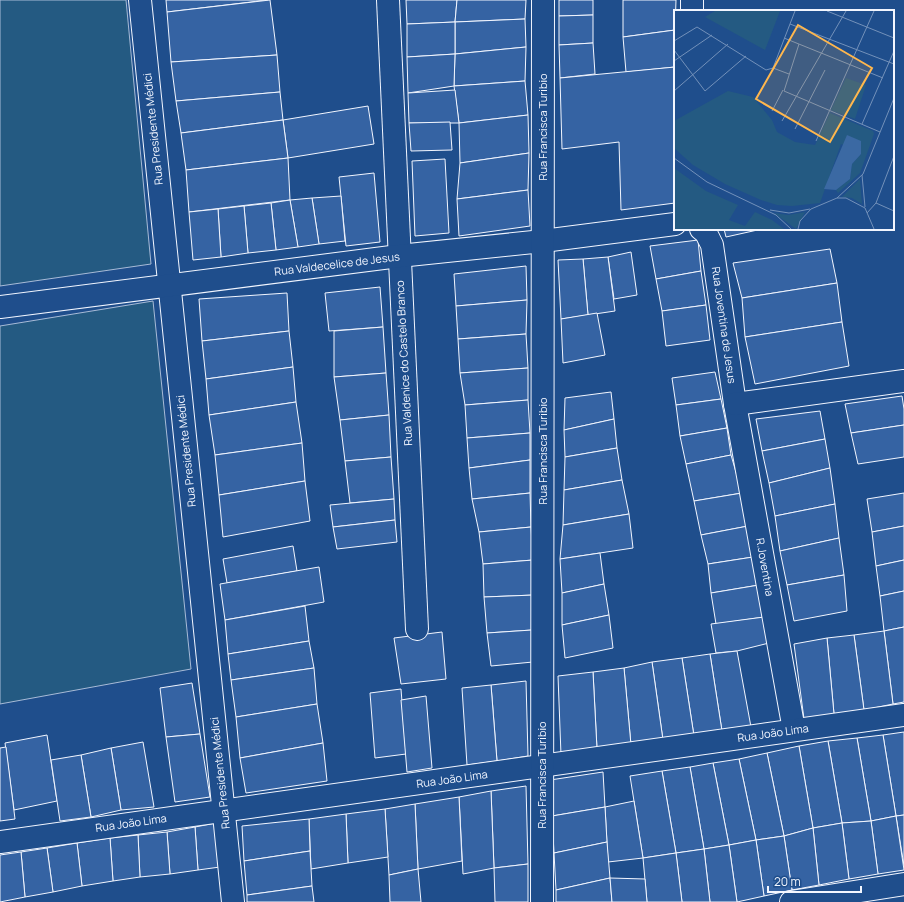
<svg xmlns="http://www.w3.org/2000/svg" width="904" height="902" font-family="Manrope,sans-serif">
  <rect width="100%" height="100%" fill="#1f4e8c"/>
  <!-- green -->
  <g fill="#245a82" stroke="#a8bbd7">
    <path d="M0 0H126L151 264 0 286Z"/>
    <path d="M153 301 191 669 0 704V326Z"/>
  </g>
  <!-- building -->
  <g fill="#3563a3" stroke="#f2f6ff">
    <path d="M166 0H268L167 12Z"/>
    <path d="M270 0 277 55 171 62 167 12Z"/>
    <path d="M406 0H457L455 22 407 24Z"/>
    <path d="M457 0H526L525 19 455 22Z"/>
    <path d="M559 0H593V15L559 16Z"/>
    <path d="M623 0H676L675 30 623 37Z"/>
    <path d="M593 15V43L559 45V16Z"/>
    <path d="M525 19 526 47 455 54V22Z"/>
    <path d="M455 22V54L407 57V24Z"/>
    <path d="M675 30V67L626 72 623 37Z"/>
    <path d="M593 43 595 74 560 78 559 45Z"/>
    <path d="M526 47 525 81 454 86 455 54Z"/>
    <path d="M455 54 454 86 408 93 407 57Z"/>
    <path d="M277 55 280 92 176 101 171 62Z"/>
    <path d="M675 67V203L621 210 619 142 562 149 560 78Z"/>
    <path d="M525 81 528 115 459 123 454 86Z"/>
    <path d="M455 90 459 123H409L408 93Z"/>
    <path d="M280 92 283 120 181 133 176 101Z"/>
    <path d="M368 106 374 144 288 158 283 120Z"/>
    <path d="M528 115 529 153 460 163 459 123Z"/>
    <path d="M283 120 288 158 186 170 181 133Z"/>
    <path d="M450 122 452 150 411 151 409 123Z"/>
    <path d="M529 153 528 190 457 199 460 163Z"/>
    <path d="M288 158 290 200 189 212 186 170Z"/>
    <path d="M445 159 449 233 415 236 412 161Z"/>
    <path d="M374 173 380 242 346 246 339 177Z"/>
    <path d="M528 190 530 226 459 236 457 199Z"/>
    <path d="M341 196 345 241 319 244 312 198Z"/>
    <path d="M312 198 319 244 298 247 290 200Z"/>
    <path d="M290 200 298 247 276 250 271 203Z"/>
    <path d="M271 203 276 250 248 253 244 206Z"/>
    <path d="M244 206 248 253 221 257 218 209Z"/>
    <path d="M218 209 221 257 193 260 189 212Z"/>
    <path d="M724 229H762L726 237Z"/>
    <path d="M698 240 701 271 656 279 650 246Z"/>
    <path d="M830 249 837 283 742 298 733 263Z"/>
    <path d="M631 252 637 295 614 299 608 257Z"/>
    <path d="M608 257 615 311 588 315 583 259Z"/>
    <path d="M583 259 588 315 561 319 558 260Z"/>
    <path d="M526 266 527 300 456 306 454 274Z"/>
    <path d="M701 271 706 305 662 311 656 279Z"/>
    <path d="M837 283 842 322 745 337 742 298Z"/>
    <path d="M380 287 383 327 329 331 325 293Z"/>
    <path d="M287 293 289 331 202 341 199 299Z"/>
    <path d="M527 300 526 334 458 339 456 306Z"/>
    <path d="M706 305 710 340 666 346 662 311Z"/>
    <path d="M597 313 605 355 563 363 561 319Z"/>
    <path d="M842 322 849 366 755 384 745 337Z"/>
    <path d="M383 327 386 373 334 377V331Z"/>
    <path d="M289 331 293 367 206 379 202 341Z"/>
    <path d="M526 334 528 368 460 373 458 339Z"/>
    <path d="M293 367 296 402 209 415 206 379Z"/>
    <path d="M528 368V400L465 405 460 373Z"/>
    <path d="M715 372 721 399 676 405 672 378Z"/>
    <path d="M386 373 389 415 340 420 334 377Z"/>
    <path d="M611 392 614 419 564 430 565 398Z"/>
    <path d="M902 396 904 409V425L851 433 845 404Z"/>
    <path d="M721 399 727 428 680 436 676 405Z"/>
    <path d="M528 400 530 433 467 438 465 405Z"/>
    <path d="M296 402 302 443 215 455 209 415Z"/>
    <path d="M820 411 825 439 762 451 756 419Z"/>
    <path d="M389 415 391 457 345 461 340 420Z"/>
    <path d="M614 419 617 448 565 457 564 430Z"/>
    <path d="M904 425V457L858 464 851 433Z"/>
    <path d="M727 428 731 455 686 464 680 436Z"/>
    <path d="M530 433V460L469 468 467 438Z"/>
    <path d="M825 439 830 468 769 483 762 451Z"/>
    <path d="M302 443 305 481 219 495 215 455Z"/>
    <path d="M617 448 622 480 564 490 565 457Z"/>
    <path d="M731 455 742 493 694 501 686 464Z"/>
    <path d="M391 457 394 499 350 503 345 461Z"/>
    <path d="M530 460V493L472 499 469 468Z"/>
    <path d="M830 468 835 504 775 516 769 483Z"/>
    <path d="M622 480 629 514 563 525 564 490Z"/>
    <path d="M305 481 310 521 223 537 219 495Z"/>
    <path d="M530 493 531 527 479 532 472 499Z"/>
    <path d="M742 493 748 526 701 535 694 501Z"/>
    <path d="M904 493V526L872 532 867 499Z"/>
    <path d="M394 499 395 520 333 527 330 505Z"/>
    <path d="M835 504 839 538 780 551 775 516Z"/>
    <path d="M629 514 633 548 560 559 563 525Z"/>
    <path d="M395 520 397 542 337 549 333 527Z"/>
    <path d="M748 526 753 557 708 564 701 535Z"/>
    <path d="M904 526V560L876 566 872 532Z"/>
    <path d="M531 527 533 560 483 564 479 532Z"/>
    <path d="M839 538 844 575 787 585 780 551Z"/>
    <path d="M293 546 297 571 227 583 223 559Z"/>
    <path d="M600 553 604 584 562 593 560 559Z"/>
    <path d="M753 557 759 585 711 593 708 564Z"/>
    <path d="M533 560 534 595 484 597 483 564Z"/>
    <path d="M904 560V591L880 596 876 566Z"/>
    <path d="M319 567 324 602 225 620 220 584Z"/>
    <path d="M844 575 847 611 794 621 787 585Z"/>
    <path d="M604 584 609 615 562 625V593Z"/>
    <path d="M759 585 764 617 716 624 711 593Z"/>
    <path d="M904 591V627L884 631 880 596Z"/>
    <path d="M534 595 532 630 487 633 484 597Z"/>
    <path d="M305 606 309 641 228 654 225 620Z"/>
    <path d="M609 615 613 648 565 658 562 625Z"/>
    <path d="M764 617 769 643 737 651 716 653 711 624Z"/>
    <path d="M904 627V702L893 704 884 631Z"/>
    <path d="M532 630 533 662 491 666 487 633Z"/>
    <path d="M884 631 893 704 864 710 854 635Z"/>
    <path d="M442 632 446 679 401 684 394 638Z"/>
    <path d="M854 635 864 710 834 714 827 638Z"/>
    <path d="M827 638 834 714 804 719 794 644Z"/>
    <path d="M309 641 314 668 231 680 228 654Z"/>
    <path d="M737 651 751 727 722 731 710 654Z"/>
    <path d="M710 654 722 731 694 736 682 658Z"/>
    <path d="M682 658 694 736 663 740 652 662Z"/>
    <path d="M652 662 663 740 631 745 624 668Z"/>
    <path d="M314 668 317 704 236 717 231 680Z"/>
    <path d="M624 668 631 745 597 749 593 672Z"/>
    <path d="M593 672 597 749 561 755 558 676Z"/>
    <path d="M526 681 528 756 497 761 491 685Z"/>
    <path d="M192 683 200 734 166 737 160 688Z"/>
    <path d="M491 685 497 761 467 765 462 688Z"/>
    <path d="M401 689 406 754 375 758 370 693Z"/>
    <path d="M426 696 432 768 407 772 401 700Z"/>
    <path d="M317 704 323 743 240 758 236 717Z"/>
    <path d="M904 732V815L896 816 883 735Z"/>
    <path d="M200 734 210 797 175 802 166 737Z"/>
    <path d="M47 735 57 801 14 810 5 743Z"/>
    <path d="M883 735 896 816 871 821 857 738Z"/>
    <path d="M857 738 871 821 842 823 828 741Z"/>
    <path d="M828 741 842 823 813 828 799 746Z"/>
    <path d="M143 742 154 807 121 810 111 748Z"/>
    <path d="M323 743 327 781 246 793 240 758Z"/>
    <path d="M799 746 813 828 784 836 767 753Z"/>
    <path d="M6 747 15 819 0 821V748Z"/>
    <path d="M111 748 121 810 91 817 81 755Z"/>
    <path d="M767 753 784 836 756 840 739 759Z"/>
    <path d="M81 755 91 817 60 821 51 760Z"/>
    <path d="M739 759 756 840 729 845 713 763Z"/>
    <path d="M713 763 729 845 704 849 690 767Z"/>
    <path d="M690 767 704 849 676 853 662 771Z"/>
    <path d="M662 771 676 853 643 858 630 776Z"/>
    <path d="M603 772 605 807 552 816 550 780Z"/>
    <path d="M526 786 528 864 494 868 491 791Z"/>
    <path d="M491 791 494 868 463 874 459 797Z"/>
    <path d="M459 797 462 861 418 869 415 804Z"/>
    <path d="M634 801 643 858 608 862 605 807Z"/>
    <path d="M415 804 418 869 389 875 385 809Z"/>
    <path d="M605 807 607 842 554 853 552 816Z"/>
    <path d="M385 809 388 857 348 863 346 814Z"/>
    <path d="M346 814 348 863 311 869 309 819Z"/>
    <path d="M904 815V866L896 816Z"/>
    <path d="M896 816 904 870 878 874 871 821Z"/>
    <path d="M309 819 310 851 244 861 242 826Z"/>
    <path d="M871 821 878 874 849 879 842 823Z"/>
    <path d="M216 823 220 867 198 870 195 827Z"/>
    <path d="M842 823 849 879 819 885 813 828Z"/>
    <path d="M195 827 198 870 170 874 167 832Z"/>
    <path d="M813 828 819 885 792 890 784 836Z"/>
    <path d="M167 832 170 874 140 877 138 835Z"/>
    <path d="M138 835 140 877 113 881 110 838Z"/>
    <path d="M784 836 792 890 764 896 756 840Z"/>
    <path d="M110 838 113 881 82 886 77 843Z"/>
    <path d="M756 840 764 896 737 902 729 845Z"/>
    <path d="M607 842 610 878 556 890 554 853Z"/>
    <path d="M77 843 82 886 53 892 47 848Z"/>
    <path d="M729 845 737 902H710L704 849Z"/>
    <path d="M47 848 53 892 25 897 21 852Z"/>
    <path d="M704 849 710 902H682L676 853Z"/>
    <path d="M310 851 312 886 247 895 244 861Z"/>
    <path d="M21 852 25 897 0 902V855Z"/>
    <path d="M676 853 682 902H647L643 858Z"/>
    <path d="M528 864V902H495L494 868Z"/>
    <path d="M418 869 421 902H390L389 875Z"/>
    <path d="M610 878 612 902H556V890Z"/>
    <path d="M610 878 645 879 647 902H612Z"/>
    <path d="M312 886 314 902H247V895Z"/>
  </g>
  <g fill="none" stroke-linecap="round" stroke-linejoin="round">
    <!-- minor casing -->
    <g stroke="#f2f6ff" stroke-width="24">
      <g id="minor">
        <path d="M140 0 233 902"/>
        <path d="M388 0 417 629"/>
        <path d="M692 0V11"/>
        <path d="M701 229 706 233 712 245 735 404 794 730"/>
        <path d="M0 307 399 256 543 241 675 224"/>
        <path d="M735 404 904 381"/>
        <path d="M0 842 904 715"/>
        <path d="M542 902 543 0"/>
        <path d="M791 902 904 884"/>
      </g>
    </g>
    <!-- minor -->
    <use href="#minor" stroke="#1f4e8c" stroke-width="22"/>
  </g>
  <g text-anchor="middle" stroke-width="3" stroke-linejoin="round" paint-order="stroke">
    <!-- street labels -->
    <g font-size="11" fill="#f2f6ff" stroke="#1f4e8c">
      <text transform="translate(543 127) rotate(-90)" y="4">Rua Francisca Turibio</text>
      <text transform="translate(153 129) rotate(-96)" y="4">Rua Presidente Médici</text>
      <text transform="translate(337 264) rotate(-7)" y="4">Rua Valdecelice de Jesus</text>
      <text transform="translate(724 325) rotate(82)" y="4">Rua Joventina de Jesus</text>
      <text transform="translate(404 363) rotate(-93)" y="4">Rua Valdenice do Castelo Branco</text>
      <text transform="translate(186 451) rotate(-96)" y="4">Rua Presidente Médici</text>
      <text transform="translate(543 451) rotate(-90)" y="4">Rua Francisca Turibio</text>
      <text transform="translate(765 567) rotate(80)" y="4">R.Joventina</text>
      <text transform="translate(773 733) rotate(-8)" y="4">Rua João Lima</text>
      <text transform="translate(220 773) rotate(-96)" y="4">Rua Presidente Médici</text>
      <text transform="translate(542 775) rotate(-90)" y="4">Rua Francisca Turibio</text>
      <text transform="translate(452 779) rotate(-8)" y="4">Rua João Lima</text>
      <text transform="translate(131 823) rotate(-8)" y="4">Rua João Lima</text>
    </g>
  </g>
  <!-- overview -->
  <g transform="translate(674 10)">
    <rect width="220" height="220" fill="#1f4e8c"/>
    <path d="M41 1H106L91 40 31 7ZM172 68 192 75 181 109 157 100ZM54 81 79 87 98 110 103 122 121 132 141 135 156 103 199 121 200 124 186 163 164 183 162 180 176 169 178 154 187 144 167 134 146 193 118 196 103 195 87 190 51 174 19 155 0 138V111ZM0 158 32 181 64 195 55 210 71 216 81 202 98 210 110 219H0ZM186 169 188 194 178 188 168 187ZM131 202 122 219 100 203 114 205Z" fill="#245a82"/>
    <path d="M173 125 187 131V144L178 154 176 169 162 180 150 179Z" fill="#3b69a3"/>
    <path fill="none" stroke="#7391ba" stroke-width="1" d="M153 1 220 28M116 14 220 54M110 28 209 68M0 31 23 17 92 60 99 58M125 34 110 81 206 122M0 40 31 81 72 46M0 51 38 25M99 58 121 1M99 58 115 64M0 81 54 34M98 101 109 80M108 111 172 1M188 114 220 41M121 119 151 60M142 131 200 1M0 148 33 172 102 205 117 219M188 165 191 197M163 188 189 164 220 88M202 193 220 201M96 200 115 203 136 199M193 203 202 193 220 146M124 219 126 211 137 199 163 188H172L191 198 200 219"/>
    <path fill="#ffb74d" fill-opacity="0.15" stroke="#ffb74d" stroke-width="2" d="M124 15 198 58 156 132 82 89Z"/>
    <rect width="220" height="220" fill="none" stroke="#f2f6ff" stroke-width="2"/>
  </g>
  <!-- scale -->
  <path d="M768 886v6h93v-6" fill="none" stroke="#f2f6ff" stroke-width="2"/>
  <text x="774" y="886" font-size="12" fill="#f2f6ff" stroke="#1f4e8c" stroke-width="3" paint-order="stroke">20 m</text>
</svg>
